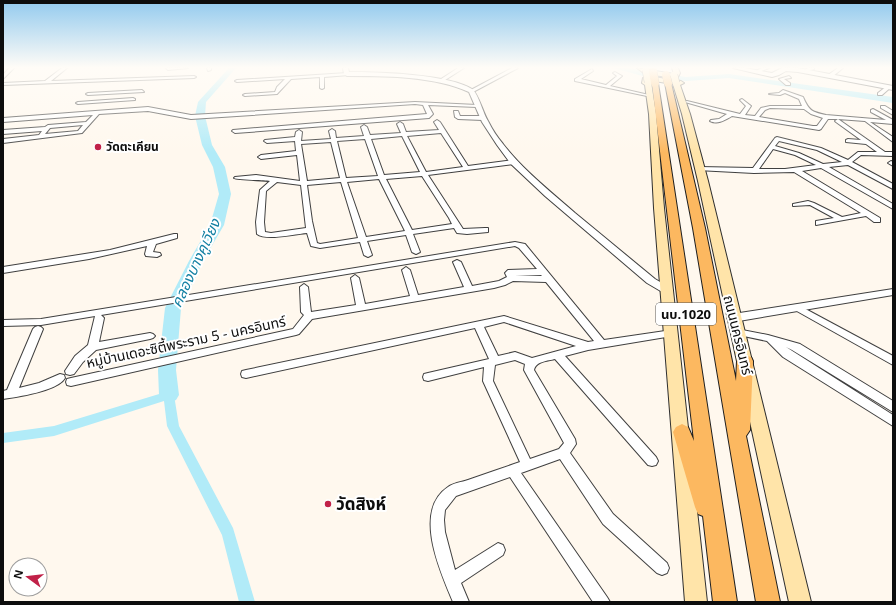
<svg xmlns="http://www.w3.org/2000/svg" width="896" height="605" font-family="Georgia,'Noto Sans Thai',serif">
  <rect width="100%" height="100%" fill="#fff8ee"/>
  <g fill="none" stroke-linecap="round" stroke-linejoin="round">
    <!-- canal -->
    <path fill="#b1ebf8" fill-rule="evenodd" d="M169 391 173 392 174 395 179 426 233 528 255 602H239L222 535 167 426 164 401 54 436 3 443V433L54 426Z"/>
    <!-- river -->
    <g fill="#b1ebf8" fill-rule="evenodd">
      <path d="M229 68H236L206 102 205 116 212 145 225 167 231 194 224 225 203 261 181 308 176 370 179 395 176 400 169 403 162 400 159 395 158 370 165 308 189 261 210 225 219 194 213 167 202 145 195 116 198 102Z"/>
      <path d="M613 68H628L686 77 729 74 893 97V103L729 78 686 81 643 76Z"/>
    </g>
    <!-- minor casing -->
    <g stroke="#404040" stroke-width="2">
      <g id="minor">
        <path d="M9 68H14L3 79V75Z"/>
        <path d="M62 68H67L51 81 194 76 196 77 194 78 3 85V83L45 81Z"/>
        <path d="M166 68H188L168 70Z"/>
        <path d="M207 68H211V70L208 71Z"/>
        <path d="M458 68H464L442 82 438 81Z"/>
        <path d="M512 68H518L473 92 469 91Z"/>
        <path d="M762 68H769L756 73 754 72Z"/>
        <path d="M808 68H814V69L805 72V70Z"/>
        <path d="M838 68H843L832 77H828V75Z"/>
        <path d="M592 69 593 71 581 79 606 85 617 76 613 73 615 72 622 76 610 86 649 95 647 96 575 81V79Z"/>
        <path d="M347 73 349 75 324 77V88L322 89 320 88V77L291 79 277 94 245 96 243 95 245 94 275 92 277 87 285 79 237 82 235 81 237 80Z"/>
        <path d="M789 76 791 78 784 79 790 83V85H786L779 79Z"/>
        <path d="M887 86 891 87 882 95H878V93Z"/>
        <path d="M142 90 144 92 88 95 86 94 88 93Z"/>
        <path d="M783 90 803 97C809 111 812 112 826 115L886 120 871 112V110L873 109 893 120V124L870 122 893 137V142L865 121 838 119 885 152H893V156L861 155 852 162 893 184V189L848 165 829 167 893 204V209L821 168 802 171 880 218V222H874L866 216 816 225V221L834 218 810 205 793 206V204L808 201 814 203 842 217 861 213 794 172 754 173 697 170 696 169 699 167 753 168 775 138 777 137 821 148 848 160 858 152H877L866 144 846 142V140L848 139 861 140 836 122 835 121 838 119H828L821 129 819 130 732 116C725 120 718 125 710 121L711 120 719 119 727 114 685 102 687 101 740 114 746 106 740 100 742 99 751 106 745 115 755 116 761 108 770 106H802L799 99 785 93 780 95 769 94 779 93ZM770 108 804 109 811 114 823 118 817 126H813L759 117 765 110ZM779 141 817 150 842 162 823 164 799 153 775 146ZM773 149 795 155 816 165 785 169H759Z"/>
        <path d="M133 98 135 99V100L78 104 76 103 78 102Z"/>
        <path d="M415 102 477 105 479 106 477 107 428 105 433 114 429 118 235 133 232 131 233 130 427 114 423 105 415 104 191 119 148 111 99 114 82 133 3 143V139L39 135 42 131 3 134V130L45 127 48 125 86 122 93 115 3 122V118L148 107 191 115ZM83 125 78 131 45 134 50 128Z"/>
        <path d="M881 106H885L893 111V115L881 108Z"/>
        <path d="M454 111H458L460 116H483L486 118 483 120 458 119 455 117Z"/>
        <path d="M437 120 440 122 468 166 514 160 517 162 514 164 428 175 463 229 485 228H488V232L467 234 457 233 454 228 413 234 420 252 416 254 412 252 406 235 367 241 372 255 368 257 364 255 360 242 320 248 311 246 307 233C296 234 266 241 257 234L256 222 260 190 270 181C263 180 237 180 234 178L235 177 256 175 300 181 297 155 261 159 258 157 261 155 296 151 295 141 267 143 264 141 265 140 295 137 296 132 299 130 302 132 301 141 331 139 329 131 332 129 335 131 336 138 364 136 361 127 364 125 367 127 370 135 401 133 397 124 400 122 403 124 406 132 439 130 434 122ZM441 133 463 167 426 172 407 136ZM402 136 420 172 384 175 371 139ZM365 139 378 176 346 178 337 141ZM331 142 340 178 307 181 301 144ZM422 176 449 218 452 224 412 230 386 179ZM379 179 405 231 366 237 347 182ZM277 182 301 185 306 228 271 233 265 232 264 222 266 191ZM341 182 358 238 320 244 317 243 312 221 307 185Z"/>
        <path d="M891 161 893 162V166L888 163Z"/>
        <path d="M174 234H177V238L156 244 153 252 160 253 161 255 157 257 146 256 145 254 147 246 89 259 3 273V267L110 250Z"/>
        <path d="M515 242 525 244 604 340 672 330 675 331 677 333 675 335 672 336 588 350 565 356 656 457 658 461 656 465 652 466 648 465 555 359C548 361 536 361 534 370L575 439 576 444 570 453 613 514 667 563 669 568 667 573 662 575 657 573 603 524 560 459 521 473 607 597 610 602H593L510 477 456 496 445 510 444 520 445 532 455 570 498 543 503 545 505 550 503 555 461 583 469 602H453C441 573 412 511 448 487 453 483 462 482 468 480 485 474 503 468 520 462L483 381 484 367 428 381 424 380 423 377 424 374 428 373 489 359 475 328 246 378 242 377 241 374 242 371 246 370 504 316 588 342 594 341 546 282 513 281 505 285 494 288 312 319 299 334 296 335 71 386 67 385 66 382 67 379 71 378 293 329 304 315 301 312 300 287 304 284 308 287 311 312 356 305 351 278 355 275 359 278 365 304 410 296 402 270 406 267 410 270 418 295 464 287 453 262 457 260 461 262 472 286 499 281 507 277 505 273 508 270 537 269 519 248 515 246 101 315 104 318 99 342 150 333 153 334 155 336 153 338 150 339 96 350 83 362 74 374 70 375 66 374 65 371 75 356 88 345 95 316 41 325 3 326V320L41 319ZM514 275H541L542 276 515 275ZM504 322 576 346 532 358 515 352 498 356 484 327ZM515 360 525 364 524 370 564 443 559 449 530 459 493 381 495 365Z"/>
        <path d="M798 305 893 356V365L795 310 793 308Z"/>
        <path d="M38 326 41 327 43 329 19 388 39 383 60 374 64 375 65 378C58 391 17 397 3 399V391L7 390 33 329 35 327Z"/>
        <path d="M737 329 768 335 800 344 893 401V412L792 350 786 347 893 415V426L783 357 767 341 734 334 732 332 734 330Z"/>
      </g>
    </g>
    <!-- tertiary casing -->
    <g stroke="#404040" stroke-width="2">
      <g id="tertiary">
        <path d="M343 68H348L349 72C378 72 448 74 472 89 478 93 483 113 488 121 492 129 497 137 503 144 523 170 550 191 575 213 602 235 628 257 655 279L672 289 673 291 672 293H664L647 283 545 196 511 164 497 145 482 122 469 92C434 76 385 76 347 76L344 74Z"/>
        <path d="M733 68H745L772 73 782 68H798L893 86V90L798 72 786 71 779 75 772 77Z"/>
        <path d="M893 289V295L733 322 729 321 727 318 729 315 733 314Z"/>
      </g>
    </g>
    <!-- secondary casing -->
    <g stroke="#2f2f2f" stroke-width="2">
      <g id="secondary">
        <path d="M637 68 674 74 672 68H678L680 73 678 77 676 78 645 74Z"/>
        <path d="M647 76 681 81 684 83 680 85 690 114 708 181 811 602H789L698 181 682 114 673 84 648 80 651 82 656 114 664 208 707 602H685L654 208 649 114 645 85 642 83 643 78Z"/>
      </g>
    </g>
    <!-- primary casing -->
    <g stroke="#1e1e1e" stroke-width="2">
      <g id="primary">
        <path d="M655 81 658 83 737 602H713L703 516 698 514 695 507 673 432 676 427 682 424 688 427 694 441 652 83Z"/>
        <path d="M668 81 671 83 705 228 736 381 737 361 739 357 745 355 751 357 753 361 750 430 746 436 780 602H756L693 228 665 83Z"/>
      </g>
    </g>
    <!-- minor -->
    <use href="#minor" fill="#fff" fill-rule="evenodd"/>
    <!-- tertiary -->
    <use href="#tertiary" fill="#fff" fill-rule="evenodd"/>
    <!-- secondary -->
    <use href="#secondary" fill="#ffe4a9" fill-rule="evenodd"/>
    <!-- primary -->
    <use href="#primary" fill="#fcb860" fill-rule="evenodd"/>
    <!-- secondary-bridge casing -->
    <g stroke="#2f2f2f" stroke-width="8" stroke-linecap="butt">
      <g id="secondary-bridge">
        <path d="M646 70 648 82"/>
        <path d="M674 75 676 83"/>
      </g>
    </g>
    <!-- primary-bridge casing -->
    <g stroke="#1e1e1e" stroke-width="8" stroke-linecap="butt">
      <g id="primary-bridge">
        <path d="M653 71 655 83"/>
        <path d="M666 75 668 83"/>
      </g>
    </g>
    <!-- secondary-bridge -->
    <use href="#secondary-bridge" stroke="#ffe4a9" stroke-width="7"/>
    <!-- primary-bridge -->
    <use href="#primary-bridge" stroke="#fcb860" stroke-width="8"/>
  </g>
  <!-- sky -->
  <linearGradient id="sky" x2="0" y2="1"><stop stop-color="#92caee"/><stop offset="0.44" stop-color="#fffcf7"/><stop offset="1" stop-color="#fffcf7" stop-opacity="0"/></linearGradient>
  <rect width="896" height="153" fill="url(#sky)"/>
  <!-- markers -->
  <g fill="#c12148" stroke="#fff" stroke-width="1.5">
    <circle cx="98" cy="147" r="4"/>
    <circle cx="328" cy="504" r="4"/>
  </g>
  <g text-anchor="middle" stroke-width="4" stroke-linejoin="round" paint-order="stroke">
    <!-- far-poi labels -->
    <g font-size="12" font-weight="bold" fill="#0d0d0d" stroke="#fff" text-anchor="start">
      <text x="106" y="151">วัดตะเคียน</text>
    </g>
    <!-- shield labels -->
    <rect fill="#fff" stroke="#565656" stroke-width="1" x="656" y="303" width="60" height="22" rx="3"/>
    <g font-size="13" font-weight="bold" fill="#0d0d0d">
      <text x="686" y="319">นบ.1020</text>
    </g>
    <!-- street labels -->
    <g font-size="14" fill="#0d0d0d" stroke="#fff">
      <text transform="translate(738 335) rotate(76)" y="5">ถนนนครอินทร์</text>
      <text transform="translate(186 342) rotate(-12)" y="5">หมู่บ้านเดอะซิตี้พระราม 5 - นครอินทร์</text>
    </g>
    <!-- water labels -->
    <g font-size="15" font-style="italic" fill="#1380a3" stroke="#fff">
      <text transform="translate(196 263) rotate(-65)" y="5">คลองบางคูเวียง</text>
    </g>
    <!-- near-poi labels -->
    <g font-size="17" font-weight="bold" fill="#0d0d0d" stroke="#fff" text-anchor="start">
      <text x="336" y="510">วัดสิงห์</text>
    </g>
  </g>
  <!-- border -->
  <rect width="896" height="605" fill="none" stroke="#0d0d0d" stroke-width="8"/>
  <!-- north arrow -->
  <g transform="translate(28 577) rotate(285)"><circle r="19" fill="#ffffff" stroke="#9e9e9e"/>
  <path d="M0-3L7 15L0 10L-7 15Z" fill="#c12148"/>
  <text y="-6" font-size="11" font-weight="bold" text-anchor="middle" fill="#0d0d0d">N</text>
  </g>
</svg>
